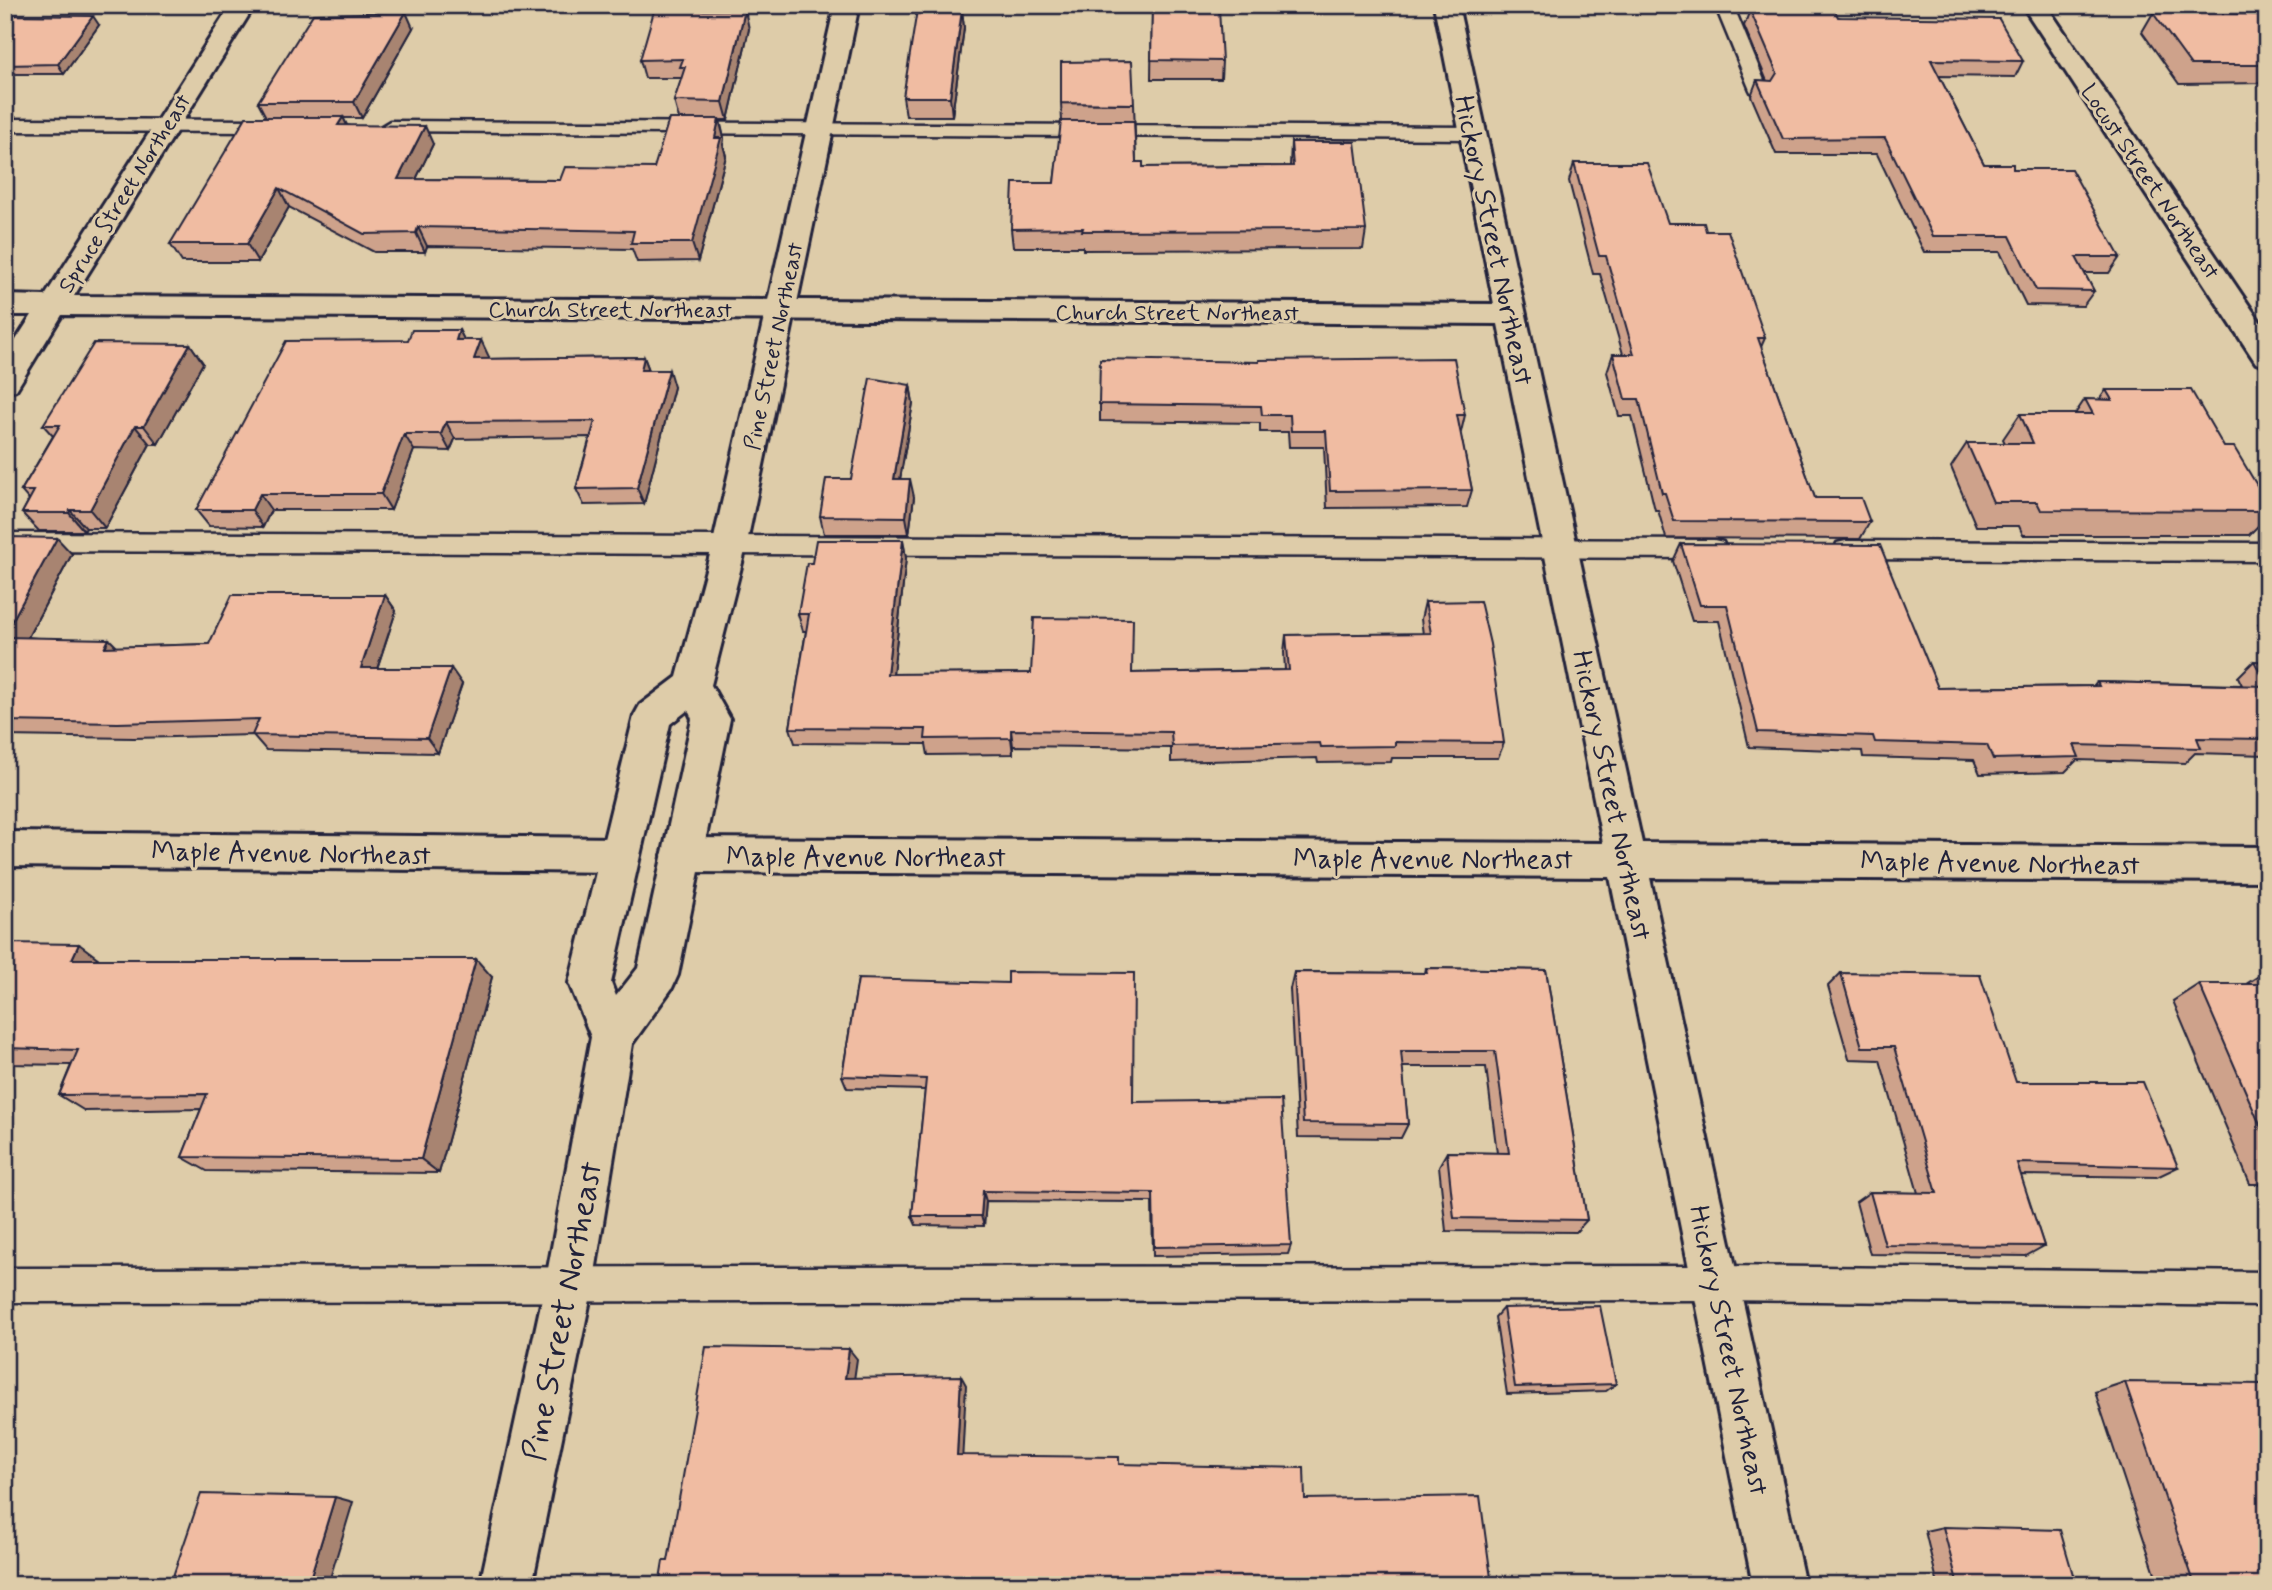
<svg xmlns="http://www.w3.org/2000/svg" width="2272" height="1590" font-family="Mynerve,sans-serif">
  <rect width="100%" height="100%" fill="#decca9"/>
  <filter id="ink" filterUnits="userSpaceOnUse"><feTurbulence type="fractalNoise" baseFrequency=".0143" numOctaves="2"/><feDisplacementMap in="SourceGraphic" scale="14" xChannelSelector="R" yChannelSelector="G"/><feConvolveMatrix kernelMatrix="1 2 1 2 8 2 1 2 1" color-interpolation-filters="sRGB"/></filter>
  <g filter="url(#ink)">
    <g fill="none" stroke-linecap="round" stroke-linejoin="round">
      <!-- lane casing -->
      <g stroke="#22223b" stroke-width="5">
        <g id="lane">
          <path d="M1715 5H1733L1768 90 1766 94H1752L1750 90Z"/>
          <path d="M5 119 280 120 290 126 280 132 5 131Z"/>
          <path d="M390 121 1472 127 1482 133 1472 139 383 131 380 127Z"/>
          <path d="M5 533 1714 540 1723 542 1726 549 1723 556 1714 558 5 551Z"/>
          <path d="M1846 541 2267 543V561L1846 559 1837 557 1834 550 1837 543Z"/>
          <path d="M1716 1266 2267 1272V1306L1716 1300 5 1302V1268Z"/>
        </g>
      </g>
      <!-- street casing -->
      <g stroke="#22223b" stroke-width="6">
        <g id="street">
          <path d="M231 5H255L74 296 1494 304 1434 5H1458L1642 843 2267 847V881L1650 878 1805 1585H1753L1610 877 682 872 668 867 662 855 668 843 682 838 1603 843 1498 324 62 315 16 390 5 393V357L32 315H5V295L45 296Z"/>
          <path d="M2022 5H2046L2267 332V366L2256 363Z"/>
          <path d="M5 832 619 838 633 843 639 855 633 867 619 872 5 866Z"/>
        </g>
      </g>
      <!-- secondary casing -->
      <g stroke="#22223b" stroke-width="6">
        <path id="secondary" d="M835 5H859L746 547 711 685 730 719 678 975 672 988 632 1044 593 1285 532 1585H480L545 1285 591 1037 569 983 634 716 640 705 677 677 712 547ZM688 710 692 719 638 968 616 996 611 983 670 724Z"/>
      </g>
      <!-- lane -->
      <use href="#lane" fill="#decca9" fill-rule="evenodd"/>
      <!-- street -->
      <use href="#street" fill="#decca9" fill-rule="evenodd"/>
      <!-- secondary -->
      <use href="#secondary" fill="#decca9" fill-rule="evenodd"/>
    </g>
    <!-- wall -->
    <g fill="#cea28b" stroke="#22223b" stroke-width="2">
      <path d="M1152 8 1222 61 1221 79H1151Z"/>
      <path d="M962 10 964 28 952 116H906L903 97Z"/>
      <path d="M1750 10 1838 17 2023 61 2015 77 1939 76 1984 164 2013 169 2120 257 2109 273H2084L2094 291 2083 306 2026 305 2000 252H1924L1877 154H1776L1751 96 1757 80 1767 81 1744 26Z"/>
      <path d="M2153 13 2267 15V83L2179 84 2142 32Z"/>
      <path d="M5 17 99 25 64 74H5Z"/>
      <path d="M413 28 362 118H343L347 125 433 144 416 179 560 180 654 168 679 119 674 101 682 78H645L640 60 749 29 728 120H720L724 138 723 145 726 156 698 261 637 262 632 249 427 246 425 252H374L289 207 258 262H182L170 244 266 117 258 102Z"/>
      <path d="M1061 103 1134 104 1136 162 1143 167 1290 166 1291 142 1366 230 1363 249 1083 250V247H1013L1011 229 1054 183 1062 121Z"/>
      <path d="M1574 163 1668 223 1706 231 1765 338 1761 347 1815 498 1870 522 1860 539 1666 538 1658 510H1655L1632 416H1619L1607 372 1613 354H1623L1600 274H1593L1569 181Z"/>
      <path d="M459 330 464 340 489 357 488 359 644 357 649 370 674 387 644 504 584 505 576 489 590 437 455 439 450 451 414 450 391 510H271L263 527 209 526 196 510 408 340Z"/>
      <path d="M190 344 203 363 158 444H150L105 528H86L84 531H39L22 513 29 500 21 491 53 436 43 425Z"/>
      <path d="M1100 359 1465 415 1461 432H1460L1472 490 1467 507 1327 508 1324 447H1289L1288 432H1260V423L1100 421Z"/>
      <path d="M910 385 913 403 900 479 914 497 909 534H824L820 516 851 479Z"/>
      <path d="M2106 390 2224 447 2267 502V517L2249 535H2023L2019 526H1976L1951 467 1967 443H2005L2003 439 2020 414H2075L2085 399 2099 400Z"/>
      <path d="M903 540 906 558 893 674 1132 673 1285 670 1284 652 1286 635 1423 634 1421 619 1425 602 1504 743 1498 758H1392L1391 762 1318 763 1317 758 1171 762V748L1013 746V754L928 755 926 744 795 743 790 728 806 631H803L798 614 812 563Z"/>
      <path d="M1681 544 1938 688 2094 686 2097 682 2242 685 2238 677 2254 661 2267 662V755L2195 753 2185 763 2077 760 2065 772 1980 774 1974 760 1863 757 1862 751 1749 747 1719 621H1692L1673 561Z"/>
      <path d="M5 546 72 554 28 637 117 647 209 644 385 595 396 611 377 668 462 684 438 753 266 750 253 735 134 738 5 736Z"/>
      <path d="M2267 616V639L2258 624Z"/>
      <path d="M5 943 99 959 492 977 439 1173 207 1171 182 1157 201 1109 85 1111 59 1095 71 1065 5 1064Z"/>
      <path d="M1426 968 1546 970 1587 1220 1576 1232 1446 1231 1439 1166 1447 1152 1497 1153 1486 1067H1402L1408 1124 1401 1138 1298 1137 1290 989 1294 972 1425 973Z"/>
      <path d="M2265 972H2267V1184H2250L2173 1001 2199 984H2246Z"/>
      <path d="M1841 973 2016 1082 2178 1167 2157 1177 2020 1175 2044 1246 2026 1256 1870 1254 1856 1202 1870 1192 1918 1193 1880 1060 1849 1059 1828 986Z"/>
      <path d="M858 979 1133 1102 1291 1245 1288 1254 1153 1256 1152 1202 986 1201 984 1226 916 1225 912 1216 925 1090 847 1088 842 1076Z"/>
      <path d="M1503 1308 1616 1384 1606 1391 1507 1394 1495 1317Z"/>
      <path d="M2125 1382 2267 1585H2159L2095 1392Z"/>
      <path d="M1943 1527 2076 1585H1938L1925 1531Z"/>
    </g>
    <!-- shaded-wall -->
    <g fill="#a88471" stroke="#22223b" stroke-width="2">
      <path d="M745 10 749 29 728 120 723 102Z"/>
      <path d="M962 10 964 28 952 116 950 97Z"/>
      <path d="M406 12 413 28 362 118 354 102Z"/>
      <path d="M93 16 99 25 64 74 58 64Z"/>
      <path d="M343 117 352 136 338 125Z"/>
      <path d="M719 119 724 138 723 145 726 156 698 261 692 243Z"/>
      <path d="M425 126 433 144 407 198 398 179Z"/>
      <path d="M279 188 289 207 258 262 247 244Z"/>
      <path d="M418 227 427 246 425 252 416 233Z"/>
      <path d="M459 330 468 347 456 340Z"/>
      <path d="M481 340 489 357 482 376 474 359Z"/>
      <path d="M190 344 203 363 158 444 144 426Z"/>
      <path d="M644 357 650 373 641 370Z"/>
      <path d="M669 370 674 387 644 504 637 488Z"/>
      <path d="M910 385 913 403 897 497 894 479Z"/>
      <path d="M446 422 455 439 450 451 441 434Z"/>
      <path d="M135 426 150 444 105 528 90 510Z"/>
      <path d="M404 434 414 450 391 510 381 494Z"/>
      <path d="M910 479 914 497 909 534 906 517Z"/>
      <path d="M260 494 271 510 263 527 252 510Z"/>
      <path d="M70 510 86 528 84 531 69 513Z"/>
      <path d="M57 538 72 554 20 652 5 638V634Z"/>
      <path d="M903 540 906 558 891 691 887 674Z"/>
      <path d="M385 595 396 611 372 684 361 668Z"/>
      <path d="M109 639 124 654 105 647Z"/>
      <path d="M451 668 462 684 438 753 427 738Z"/>
      <path d="M1011 730 1013 746V754L1011 738Z"/>
      <path d="M79 944 103 962 72 959Z"/>
      <path d="M476 959 492 977 439 1173 421 1159Z"/>
      <path d="M983 1191 986 1201 984 1226 981 1216Z"/>
      <path d="M849 1349 857 1359 853 1387 845 1378Z"/>
      <path d="M961 1376 966 1385 962 1463 957 1455Z"/>
      <path d="M335 1497 353 1502 328 1585H308Z"/>
    </g>
    <!-- building -->
    <g fill="#f0bca2" stroke="#22223b" stroke-width="2">
      <path d="M1833 7 1838 17 1999 19 2023 61 1931 60 1984 164H2013V169H2071L2120 257H2076L2094 291 2036 290 2010 236H1933L1885 138 1783 139 1757 80 1772 81 1777 73 1750 10Z"/>
      <path d="M1152 8 1219 9 1222 61 1151 60Z"/>
      <path d="M745 10 723 102 674 101 685 67H680L683 59 640 60 654 11Z"/>
      <path d="M917 10H962L950 97H903Z"/>
      <path d="M406 12 354 102H258L313 14Z"/>
      <path d="M2153 13H2221L2267 15V65H2191Z"/>
      <path d="M7 15 93 16 58 64 5 65V17Z"/>
      <path d="M1132 61 1134 104 1061 103V62Z"/>
      <path d="M246 117H343L338 125 425 126 398 179 560 180 565 167 654 168 669 119H719L715 138H721L692 243H631L634 231 418 227 416 233 364 234 279 188 247 244H170Z"/>
      <path d="M1061 121H1134L1136 162H1143V167L1293 166 1291 142H1355L1366 230 1082 231 1083 228 1011 229 1013 183H1054Z"/>
      <path d="M1574 163H1647L1668 223H1704L1706 231H1728L1765 338H1758L1815 498H1861L1870 522 1674 521 1665 493H1662L1639 399H1625L1613 354H1634L1606 256H1599Z"/>
      <path d="M412 330H459L456 340H481L474 359 644 357 641 370H669L637 488 576 489 595 421 446 422 441 434H404L381 494H260L252 510H196L286 341 408 340Z"/>
      <path d="M94 343 190 344 144 426H135L90 510H70L69 513H22L34 491H21L60 425H43Z"/>
      <path d="M1454 358 1465 415H1457L1472 490 1330 491 1326 431H1291L1290 415H1262L1261 406 1099 404 1100 359 1259 362V360Z"/>
      <path d="M870 378 910 385 894 479H910L906 517 820 516 826 479H851Z"/>
      <path d="M2106 390H2191L2224 447H2234L2267 502V511L2041 510 2037 502H1993L1967 443H2033L2020 414H2093L2085 399 2112 400Z"/>
      <path d="M10 537 57 538 5 634V546Z"/>
      <path d="M816 540H903L887 674 1031 673 1034 618 1133 619 1132 673 1289 670 1286 635 1431 633 1425 602 1480 601 1490 644 1504 743 1395 742V746L1321 747 1320 743 1172 746 1171 732 1011 730V738L925 739 926 729 790 728 809 614H798L807 563H812Z"/>
      <path d="M1681 544 1880 545 1938 688 2099 686 2097 682 2267 686V739L2197 738 2201 748 2074 745 2079 757 1993 759 1987 745 1875 742 1873 736 1758 732 1727 605H1700Z"/>
      <path d="M232 595H385L361 668H451L427 738 252 735 259 719 118 723 5 721V637L109 639 105 647 209 644Z"/>
      <path d="M2254 661 2267 662V685Z"/>
      <path d="M5 943 79 944 72 959H476L421 1159 182 1157 207 1094 59 1095 78 1050 5 1048Z"/>
      <path d="M1426 968 1546 970 1587 1220 1454 1218 1447 1152 1509 1153 1495 1051H1401L1408 1124 1303 1123 1294 972 1427 973Z"/>
      <path d="M1008 972 1134 973 1133 1102 1281 1100 1291 1245 1154 1247 1153 1193 983 1191 981 1216H912L926 1079 842 1076 858 979 1008 983Z"/>
      <path d="M1841 973 1980 975 2016 1082H2143L2178 1167 2017 1163 2044 1246 1885 1245 1870 1192 1937 1193 1894 1047H1862Z"/>
      <path d="M2199 984H2267V1141Z"/>
      <path d="M1600 1306 1616 1384 1515 1387 1503 1308Z"/>
      <path d="M706 1347 849 1349 845 1378 961 1376 957 1455 1119 1457V1464L1304 1468 1305 1499 1480 1496 1492 1585H659L663 1561H668Z"/>
      <path d="M2125 1382 2262 1384 2267 1395V1585H2195Z"/>
      <path d="M201 1494 335 1497 308 1585H170Z"/>
      <path d="M1943 1527 2060 1530 2076 1585H1958Z"/>
    </g>
  </g>
  <g text-anchor="middle" stroke-width="6" stroke-linejoin="round" paint-order="stroke">
    <!-- far-street labels -->
    <g font-size="23" fill="#22223b" stroke="#decca9">
      <text transform="translate(2151 181) rotate(56)" y="8">Locust Street Northeast</text>
      <text transform="translate(124 193) rotate(-58)" y="8">Spruce Street Northeast</text>
      <text x="610" y="317">Church Street Northeast</text>
      <text x="1177" y="320">Church Street Northeast</text>
      <text transform="translate(773 346) rotate(-78)" y="8">Pine Street Northeast</text>
    </g>
    <!-- street labels -->
    <g font-size="28" fill="#22223b" stroke="#decca9">
      <text transform="translate(1495 240) rotate(78)" y="10">Hickory Street Northeast</text>
      <text transform="translate(1613 795) rotate(78)" y="10">Hickory Street Northeast</text>
      <text transform="translate(291 852) rotate(1)" y="10">Maple Avenue Northeast</text>
      <text x="866" y="866">Maple Avenue Northeast</text>
      <text x="1433" y="868">Maple Avenue Northeast</text>
      <text transform="translate(2000 862) rotate(1)" y="10">Maple Avenue Northeast</text>
      <text transform="translate(1730 1350) rotate(78)" y="10">Hickory Street Northeast</text>
    </g>
    <!-- near-street labels -->
    <g font-size="33" fill="#22223b" stroke="#decca9">
      <text transform="translate(561 1311) rotate(-79)" y="12">Pine Street Northeast</text>
    </g>
  </g>
  <!-- margin -->
  <rect width="2272" height="1590" fill="none" stroke="#decca9" stroke-width="28"/>
  <rect x="14" y="14" width="2244" height="1562" fill="none" stroke="#22223b" stroke-width="2.5" filter="url(#ink)"/>
</svg>
